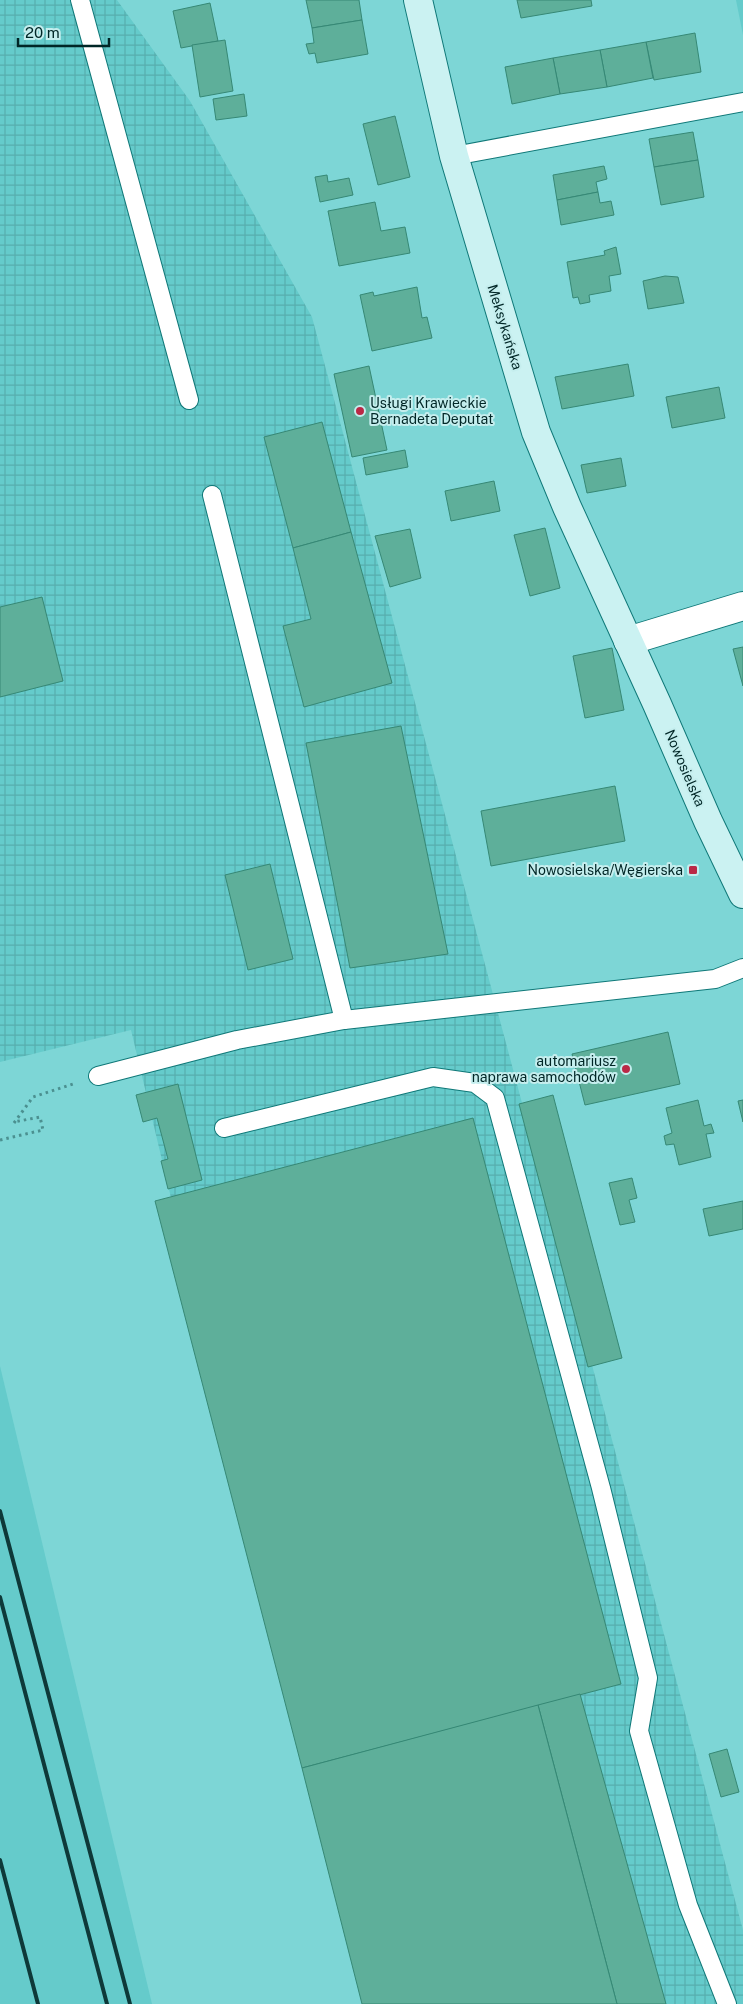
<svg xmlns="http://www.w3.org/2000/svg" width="743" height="2004" font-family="'Public Sans',sans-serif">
  <defs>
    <pattern id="industrial-grid" width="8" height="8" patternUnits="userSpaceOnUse" patternTransform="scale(1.25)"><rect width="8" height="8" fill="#65cbcb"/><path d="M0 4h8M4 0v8" fill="none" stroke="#56aeae"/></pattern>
  </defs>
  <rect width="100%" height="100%" fill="#7dd6d6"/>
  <!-- built -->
  <g fill="#65cbcb">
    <path d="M736 0H743V35Z"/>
    <path d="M0 1366 152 2004H0Z"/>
  </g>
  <!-- industrial -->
  <path fill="url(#industrial-grid)" d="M0 0H117L190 101 312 317 743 1930V2004H363L131 1030 0 1062Z"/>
  <!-- building -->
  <g fill="#5eaf9a" stroke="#368875">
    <path d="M306 0H359L362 20 312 28Z"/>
    <path d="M517 0H591L592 6 521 18Z"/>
    <path d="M210 3 218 41 181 48 173 11Z"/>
    <path d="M362 20 368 54 317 63 315 53 309 54 306 44 314 43 312 28Z"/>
    <path d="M695 33 701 72 654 80 646 42Z"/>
    <path d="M225 40 233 91 200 97 192 45Z"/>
    <path d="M646 42 653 78 607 87 600 50Z"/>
    <path d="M600 50 607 87 560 94 553 58Z"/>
    <path d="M553 58 560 94 512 104 505 67Z"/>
    <path d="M244 94 247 116 216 120 213 99Z"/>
    <path d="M395 116 410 177 378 185 363 124Z"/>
    <path d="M693 132 698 160 654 167 649 139Z"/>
    <path d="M698 160 704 197 661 205 654 167Z"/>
    <path d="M604 166 607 179 596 182 598 192 557 200 553 175Z"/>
    <path d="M327 175 328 182 349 178 353 195 320 202 315 177Z"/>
    <path d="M598 192 600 203 611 201 614 215 561 225 557 200Z"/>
    <path d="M375 202 381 231 405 227 410 253 339 266 328 211Z"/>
    <path d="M616 247 621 274 609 276 611 291 589 295 590 302 580 304 578 297 573 298 567 262 605 255 604 251Z"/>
    <path d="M665 276 678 277 684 303 648 309 643 281Z"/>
    <path d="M417 287 422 318 427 317 432 338 372 351 360 295 373 292 374 296Z"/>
    <path d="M628 364 634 396 562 409 555 377Z"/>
    <path d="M369 366 387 450 352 457 334 374Z"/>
    <path d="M719 387 725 418 672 428 666 397Z"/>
    <path d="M322 422 351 532 293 548 264 437Z"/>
    <path d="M405 450 408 467 366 475 363 458Z"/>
    <path d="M621 458 626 486 587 493 581 465Z"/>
    <path d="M494 481 500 511 451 521 445 491Z"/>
    <path d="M545 528 560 588 530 596 514 535Z"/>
    <path d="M410 529 421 578 390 587 375 536Z"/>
    <path d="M351 532 392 683 304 707 283 626 311 619 293 548Z"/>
    <path d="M42 597 63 681 0 697V607Z"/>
    <path d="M743 647V686L733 649Z"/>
    <path d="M612 648 624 710 585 718 573 656Z"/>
    <path d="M401 726 448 954 350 968 306 743Z"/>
    <path d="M615 786 625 841 491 866 481 811Z"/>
    <path d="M270 864 293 959 248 970 225 875Z"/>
    <path d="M668 1032 680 1084 585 1105 572 1054Z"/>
    <path d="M178 1084 202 1180 168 1189 161 1161 168 1159 157 1118 143 1122 136 1095Z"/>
    <path d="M553 1095 622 1358 588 1367 519 1104Z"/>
    <path d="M698 1100 704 1126 711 1124 714 1133 706 1134 711 1157 679 1165 674 1144 666 1145 664 1136 672 1133 666 1108Z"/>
    <path d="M743 1100V1122L738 1101Z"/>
    <path d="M473 1118 621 1684 302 1768 155 1201Z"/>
    <path d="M632 1178 637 1198 629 1200 635 1222 620 1225 609 1183Z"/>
    <path d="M743 1201V1229L709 1236 703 1209Z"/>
    <path d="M580 1694 666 2004H617L538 1705Z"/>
    <path d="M538 1705 617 2004H362L302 1768Z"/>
    <path d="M727 1749 739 1792 721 1797 709 1754Z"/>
  </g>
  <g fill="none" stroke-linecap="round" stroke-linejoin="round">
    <!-- lane casing -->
    <g stroke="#0f7878" stroke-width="20">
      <g id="lane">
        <path d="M80 0 189 400"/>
        <path d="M454 156 743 102"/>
        <path d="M212 495 344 1020"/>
        <path d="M98 1076 237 1040 344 1020 715 979 743 968"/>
        <path d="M224 1128 433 1077 475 1083 495 1098 601 1488 648 1678 639 1731 688 1905 727 2004"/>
      </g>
    </g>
    <!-- street casing -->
    <g stroke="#0f7878" stroke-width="30">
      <path id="street" d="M628 641 743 606"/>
    </g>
    <!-- secondary casing -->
    <g stroke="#0f7878" stroke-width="30">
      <path id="secondary" d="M418 0 454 156 536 432 567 507 657 704 708 821 743 894"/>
    </g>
    <!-- path -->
    <g stroke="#4b9090" stroke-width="3" stroke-dasharray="2.5 4" stroke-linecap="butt">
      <path d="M14 1123 33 1097 76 1083"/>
      <path d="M0 1140 43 1130 40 1117 14 1122"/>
    </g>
    <!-- lane -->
    <use href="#lane" stroke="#fff" stroke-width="18"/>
    <!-- street -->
    <use href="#street" stroke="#fff" stroke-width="28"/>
    <!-- secondary -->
    <use href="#secondary" stroke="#cbf2f2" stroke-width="28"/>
    <!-- rail -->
    <g stroke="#0e3939" stroke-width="4">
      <path d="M0 1511 130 2004"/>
      <path d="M0 1597 107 2004"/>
      <path d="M0 1860 38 2004"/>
    </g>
  </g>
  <!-- markers -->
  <g fill="#ba2946" stroke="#c5eeee" stroke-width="2">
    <circle cx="360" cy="411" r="5"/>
    <rect x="688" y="865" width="10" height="10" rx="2.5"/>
    <circle cx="626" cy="1069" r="5"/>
  </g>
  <g text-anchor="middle" stroke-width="4" stroke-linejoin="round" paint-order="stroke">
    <!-- street labels -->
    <g font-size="14" fill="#002626" stroke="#c5eeee">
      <text transform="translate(505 327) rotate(73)" y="5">Meksykańska</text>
      <text transform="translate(685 768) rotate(67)" y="5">Nowosielska</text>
    </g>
    <!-- poi labels -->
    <g font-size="14" fill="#002626" stroke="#c5eeee" text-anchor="end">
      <text x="370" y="408" text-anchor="start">Usługi Krawieckie<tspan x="370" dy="16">Bernadeta Deputat</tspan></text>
      <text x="683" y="875">Nowosielska/Węgierska</text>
      <text x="616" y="1066">automariusz<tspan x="616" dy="16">naprawa samochodów</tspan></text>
    </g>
  </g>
  <!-- scale -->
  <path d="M18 38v8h91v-8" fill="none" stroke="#002626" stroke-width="2.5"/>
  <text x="25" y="38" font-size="15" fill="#002626" stroke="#c5eeee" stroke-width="4" paint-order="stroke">20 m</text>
</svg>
